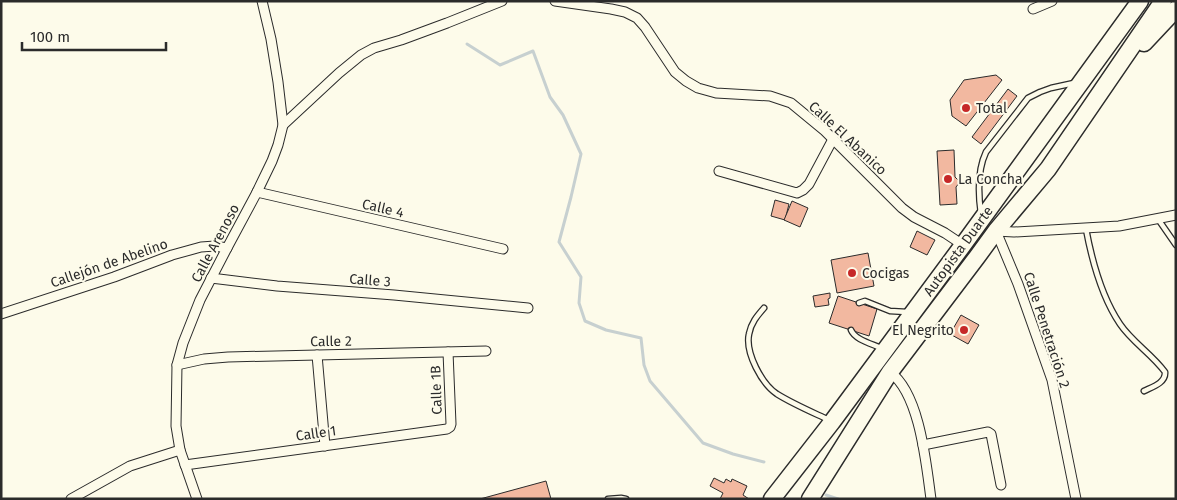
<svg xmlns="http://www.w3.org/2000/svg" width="1177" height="500" font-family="'Fira Sans',sans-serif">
  <rect width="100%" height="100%" fill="#fdfbea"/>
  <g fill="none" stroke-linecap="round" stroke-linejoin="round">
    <!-- stream -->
    <g stroke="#c7d0d0" stroke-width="3">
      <path d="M467 44 500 65 533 51 550 97 563 115 581 154 571 197 559 242 581 277 579 303 585 321 606 330 641 338 644 365 650 381 703 443 733 454 764 462"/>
      <path d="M826 495 838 499"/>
    </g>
  </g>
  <!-- building -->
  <g fill="#f2b8a0" stroke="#2b2b2b">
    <path d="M996 75 1002 80 966 126 952 116 950 100 964 80Z"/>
    <path d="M1008 89 1017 96 981 144 972 137Z"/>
    <path d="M954 150 955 177 960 182 956 187 957 204 940 205 937 151Z"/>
    <path d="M775 200 789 204 785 220 771 216Z"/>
    <path d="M792 201 808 208 800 227 784 220Z"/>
    <path d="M917 231 935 240 927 255 910 247Z"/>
    <path d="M868 253 874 286 837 293 831 260Z"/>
    <path d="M830 293V298L828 299 829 305 815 307 813 296Z"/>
    <path d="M838 296 877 309 869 336 829 323Z"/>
    <path d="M961 315 979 325 968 344 950 334Z"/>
    <path d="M714 478 724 483 726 479 731 482 732 479 747 486 743 495 749 499H720L723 493 710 486Z"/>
    <path d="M546 481 551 499H480Z"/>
  </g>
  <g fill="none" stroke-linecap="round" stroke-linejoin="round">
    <!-- service casing -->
    <g stroke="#2b2b2b" stroke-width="7">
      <g id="service">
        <path d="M981 214C978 193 977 171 986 152L1028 98 1040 92 1051 88 1074 83"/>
        <path d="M1158 219 1176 245"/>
        <path d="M1086 229C1092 261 1101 296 1120 324 1132 342 1152 354 1165 372 1166 383 1152 387 1144 391"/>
        <path d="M859 303 865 301 890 311 907 312"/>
        <path d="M764 308C757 316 751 323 749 334 745 353 762 384 777 394 793 404 812 412 829 420"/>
        <path d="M851 330C855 340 873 344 883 349"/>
        <path d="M608 499 621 498 626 499"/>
      </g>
    </g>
    <!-- minor casing -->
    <g stroke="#2b2b2b" stroke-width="11">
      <g id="minor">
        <path d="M555 1 611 9 625 12 637 18 645 27 675 72 686 81 698 88 716 93 770 96 791 103 825 131 902 208 914 217 945 233 963 245"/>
        <path d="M1033 9 1052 1"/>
        <path d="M283 125 339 73 361 55 374 48 401 40 447 23 502 1"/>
        <path d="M719 171 797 193 803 190 809 184 833 139"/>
        <path d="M257 192 503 249"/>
        <path d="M996 231 1018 284 1052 380 1076 499"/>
        <path d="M996 231 1014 232 1119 226 1176 215"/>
        <path d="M211 278 277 286 394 295 528 308"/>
        <path d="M1 314 114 277 172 255 201 247 215 246 227 248"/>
        <path d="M317 355 325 446"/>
        <path d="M177 365 204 359 228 357 486 351"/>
        <path d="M890 372C920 394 926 463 931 499"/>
        <path d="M923 445 988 432 991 434 1001 485"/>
        <path d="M185 465 447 429 450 427 451 424 448 352"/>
        <path d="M71 499 130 466 180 450"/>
        <path d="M197 499 180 450 176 426 177 365 183 343 200 300 227 248 257 192 272 161 278 145 283 125 278 82 271 39 262 1"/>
      </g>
    </g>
    <!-- motorway casing -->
    <g stroke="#2b2b2b" stroke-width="19">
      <g id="motorway">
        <path d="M1144 43 1176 9"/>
        <path d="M772 499 832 422 963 245 1140 1"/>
        <path d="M810 499 890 372 977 257 996 231 1048 169 1163 1"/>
      </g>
    </g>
    <!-- service -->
    <use href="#service" stroke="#fdfbea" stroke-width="4.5"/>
    <!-- minor -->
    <use href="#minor" stroke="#fdfbea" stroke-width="9"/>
    <!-- motorway -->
    <use href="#motorway" stroke="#fdfbea" stroke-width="16"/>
  </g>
  <!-- markers -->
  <g fill="#c62828" stroke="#fdfbea" stroke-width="2">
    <circle cx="966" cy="108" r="5"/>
    <circle cx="948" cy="179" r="5"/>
    <circle cx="852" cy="273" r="5"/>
    <circle cx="964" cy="330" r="5"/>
  </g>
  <g text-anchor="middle" stroke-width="4" stroke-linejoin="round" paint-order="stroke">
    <!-- poi labels -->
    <g font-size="14" fill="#2b2b2b" stroke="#fdfbea" text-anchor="start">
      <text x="976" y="113">Total</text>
      <text x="958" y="184">La Concha</text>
      <text x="862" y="278">Cocigas</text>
      <text x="954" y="335" text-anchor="end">El Negrito</text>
    </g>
    <!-- street labels -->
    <g font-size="14" fill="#2b2b2b" stroke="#fdfbea">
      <text transform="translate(848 138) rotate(43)" y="5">Calle El Abanico</text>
      <text transform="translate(383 208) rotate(13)" y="5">Calle 4</text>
      <text transform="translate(215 243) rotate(-62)" y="5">Calle Arenoso</text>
      <text transform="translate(958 251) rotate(-54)" y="5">Autopista Duarte</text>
      <text transform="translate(109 263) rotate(-19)" y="5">Callejón de Abelino</text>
      <text transform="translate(370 280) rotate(4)" y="5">Calle 3</text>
      <text transform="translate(1047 330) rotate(72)" y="5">Calle Penetración 2</text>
      <text transform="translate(331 341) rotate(-1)" y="5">Calle 2</text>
      <text transform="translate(436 390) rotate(-92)" y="5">Calle 1B</text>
      <text transform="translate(316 433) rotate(-8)" y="5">Calle 1</text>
    </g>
  </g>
  <!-- border -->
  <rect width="1177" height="500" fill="none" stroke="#2b2b2b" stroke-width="5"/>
  <!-- scale -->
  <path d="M22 42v8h144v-8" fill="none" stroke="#2b2b2b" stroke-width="2.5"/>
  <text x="30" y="42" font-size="15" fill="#2b2b2b" stroke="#fdfbea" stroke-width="4" paint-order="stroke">100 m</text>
</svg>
